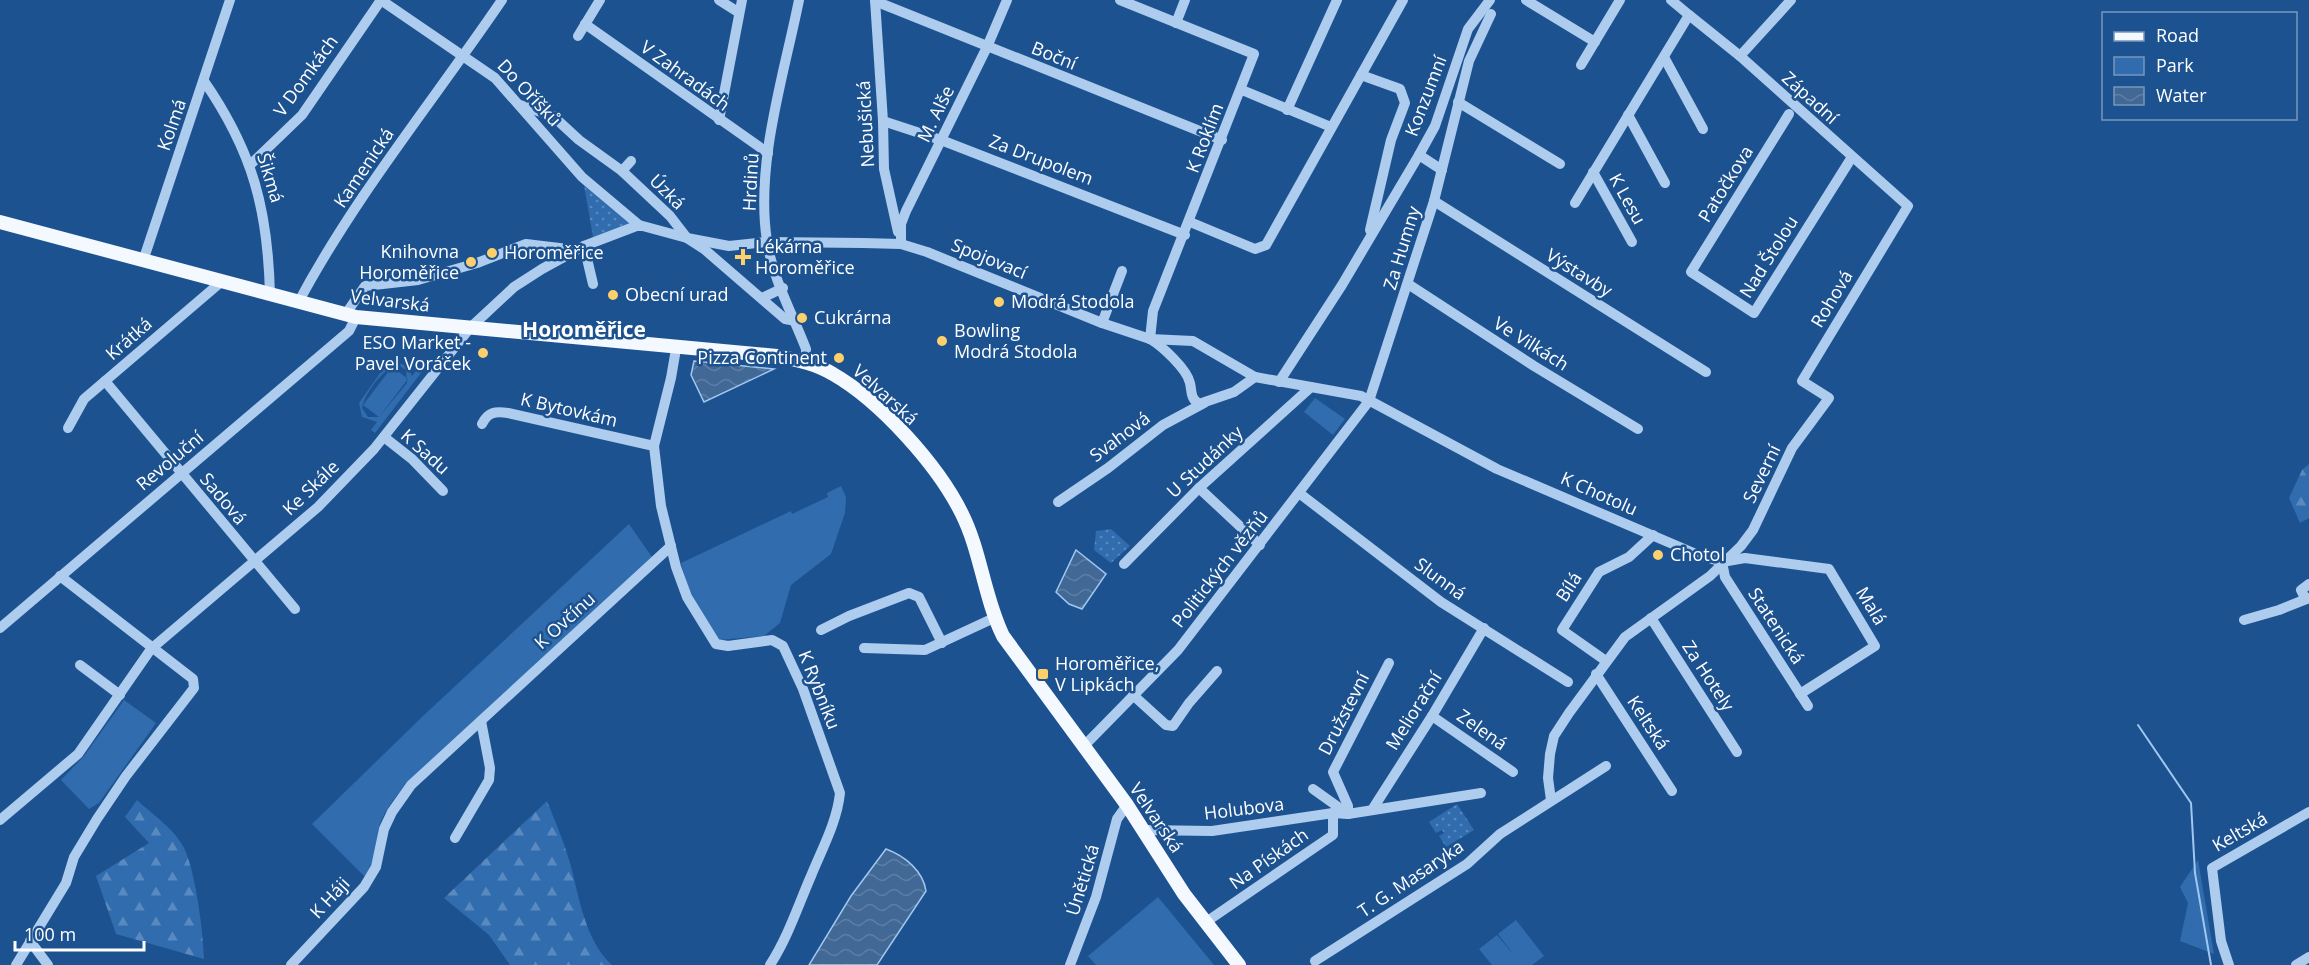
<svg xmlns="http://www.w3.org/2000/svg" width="2309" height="965" font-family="'Open Sans',sans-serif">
  <defs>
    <pattern id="forest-firs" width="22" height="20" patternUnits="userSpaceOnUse" patternTransform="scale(1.5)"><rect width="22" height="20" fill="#306cae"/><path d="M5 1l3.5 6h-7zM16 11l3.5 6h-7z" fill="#5989be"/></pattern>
    <pattern id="park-dots" width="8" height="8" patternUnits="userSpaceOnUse" patternTransform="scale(1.5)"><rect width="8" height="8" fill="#306cae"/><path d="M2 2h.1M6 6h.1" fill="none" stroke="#5989be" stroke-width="1.8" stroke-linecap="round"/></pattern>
    <pattern id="water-waves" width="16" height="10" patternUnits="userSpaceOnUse" patternTransform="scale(1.5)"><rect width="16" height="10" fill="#426895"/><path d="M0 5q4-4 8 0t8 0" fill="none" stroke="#5e7fa5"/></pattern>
  </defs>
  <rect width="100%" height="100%" fill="#1d5290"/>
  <!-- green -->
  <g fill="#306cae" fill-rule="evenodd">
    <path d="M393 362 406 365 412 376 420 366 424 369 375 433 371 430 377 422 362 417 359 403 385 366ZM398 365 406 370 407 383 379 417 408 379 392 367 363 405 379 417H368L362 408C364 394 384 367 398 365Z"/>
    <path d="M1315 398 1345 419 1333 435 1304 412Z"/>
    <path d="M841 486 846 497 845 513 831 554 791 585 780 623 764 636 719 640 690 595 681 563 791 511 792 514 828 497 827 493Z"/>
    <path d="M629 524 652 557 405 784C397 796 382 813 379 828 375 843 379 866 364 876L312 824 423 716Z"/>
    <path d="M124 700 156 723 99 803 89 809 61 780 84 756Z"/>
    <path d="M2198 860 2214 954 2180 941 2188 903 2180 887Z"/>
    <path d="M1158 897 1214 965H1096L1088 956Z"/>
    <path d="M1516 920 1544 956 1532 965H1492L1479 949 1497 935 1514 955 1498 934Z"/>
  </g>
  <!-- forest -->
  <g fill="url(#forest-firs)">
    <path d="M2309 464V518L2300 523 2289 498 2302 470Z"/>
    <path d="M137 800C153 815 176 830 185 850 196 875 203 931 204 959L116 934 96 876 149 843 125 817Z"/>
    <path d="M547 801C555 821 564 842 570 863 579 896 585 941 612 965H510L489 935 444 898Z"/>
  </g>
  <!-- park -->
  <g fill="url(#park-dots)">
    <path d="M584 185 632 224 593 237Z"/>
    <path d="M1111 529 1130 546 1111 563 1094 550 1096 531Z"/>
    <path d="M1457 804 1474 830 1446 847 1439 836 1444 833 1442 830 1436 833 1429 822Z"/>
  </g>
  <!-- water -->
  <g fill="url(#water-waves)" stroke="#a0c7ef" stroke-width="1.5">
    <path d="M694 361 774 369 704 402 691 375Z"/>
    <path d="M1076 550 1106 574 1082 609 1069 604 1056 592Z"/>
    <path d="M886 849C905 856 923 871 926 891L877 965H809L851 896Z"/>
  </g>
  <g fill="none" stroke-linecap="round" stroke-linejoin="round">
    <!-- stream -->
    <path stroke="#a0c7ef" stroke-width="2" d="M2138 725 2191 803 2195 873 2211 965"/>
    <!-- minor -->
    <g stroke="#adccee" stroke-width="10">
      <path d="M381 0 495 78 582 177 639 225"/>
      <path d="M719 0 738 12"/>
      <path d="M799 0C784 75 755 164 767 241 772 277 793 315 806 349V361"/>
      <path d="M875 0 883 121 884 169 898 232"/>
      <path d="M1120 0 1254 54 1153 311 1150 339"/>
      <path d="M1526 0 1595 42"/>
      <path d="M875 1 1222 140"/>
      <path d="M1176 23 1185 0"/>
      <path d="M585 24 768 153"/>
      <path d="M578 36 600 0"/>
      <path d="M1740 56 1791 0"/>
      <path d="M1665 59 1703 129"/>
      <path d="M1581 65 1620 0"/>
      <path d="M1361 75 1400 89 1405 103 1391 140 1370 230"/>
      <path d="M204 81C253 152 268 210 270 295"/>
      <path d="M1242 90 1331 127"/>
      <path d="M1458 102 1560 164"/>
      <path d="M520 105 553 116 579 140 622 171 670 216 687 238 704 249 785 319 796 321"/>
      <path d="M1287 110 1337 0"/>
      <path d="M1789 114 1691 272 1754 313 1852 157"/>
      <path d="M1628 115 1665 183"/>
      <path d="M719 120 742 0"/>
      <path d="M883 121 941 140 1185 235"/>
      <path d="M1419 155 1442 170"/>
      <path d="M250 165 302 115 381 0"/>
      <path d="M622 171 631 161"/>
      <path d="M1593 172 1632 242"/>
      <path d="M1434 201 1706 372"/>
      <path d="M1575 203 1689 15 1671 0"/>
      <path d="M1190 222 1255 249 1266 245 1403 0"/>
      <path d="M901 244V224L906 211 987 47 1007 0"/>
      <path d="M584 246 593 284"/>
      <path d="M143 261 230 0"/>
      <path d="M1408 284 1534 366 1638 429"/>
      <path d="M762 298 783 288"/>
      <path d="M298 303C355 196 434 100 502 0"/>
      <path d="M345 315 365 286 418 280 477 263 526 244 576 250"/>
      <path d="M1102 323 1122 271"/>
      <path d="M1150 339C1162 346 1187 369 1190 383 1192 392 1190 398 1199 404L1234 392 1255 377"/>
      <path d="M676 349 671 378 654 446 661 506 676 567 687 597 716 644 728 646 772 640 783 646 803 689 840 793C837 822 822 849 811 876 798 906 788 937 770 965"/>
      <path d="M105 381 295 609"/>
      <path d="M1279 382 1342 285 1419 155 1435 126 1468 29 1490 0"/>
      <path d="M482 424C488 412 495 411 508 413L654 446"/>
      <path d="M68 428 84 399 221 282"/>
      <path d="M384 437 412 459 443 491"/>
      <path d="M1199 488 1260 545"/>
      <path d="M1299 493 1441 602 1568 682"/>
      <path d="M1058 502 1108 468 1163 425 1204 403"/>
      <path d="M1722 562 1725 577 1808 706"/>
      <path d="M1124 564 1199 488 1311 387"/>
      <path d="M2305 598 2301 590 2309 584"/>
      <path d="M1651 618 1737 752"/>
      <path d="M2244 620 2279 610 2309 598"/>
      <path d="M0 628 349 331 356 317"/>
      <path d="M821 630 849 616 909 593 919 597 942 643"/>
      <path d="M864 648 925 650 994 618"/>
      <path d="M1606 661 1562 630 1599 572 1629 557 1653 535"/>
      <path d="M80 665 120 695"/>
      <path d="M1596 674 1672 791"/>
      <path d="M1133 695 1166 725 1173 726 1189 703 1217 671"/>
      <path d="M1432 716 1513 772"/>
      <path d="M1084 746 1178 650 1369 401 1434 201 1469 61 1491 14"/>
      <path d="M1313 789 1348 814"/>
      <path d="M1551 800 1548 778 1550 754 1554 736 1569 713 1625 637 1710 576 1741 546 1753 530 1792 448 1829 398 1802 381 1908 206 1740 56 1689 15"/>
      <path d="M1372 810 1432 716 1484 628"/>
      <path d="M1348 814V806L1333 772 1389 663"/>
      <path d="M0 820 78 754 151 649 318 507 374 449 470 328 514 287 542 269 584 246 639 225 687 238 729 246 767 242 863 243 901 244 927 252 1102 323 1150 339 1193 341 1255 377 1361 396 1497 469 1696 554 1722 562 1745 558 1829 569 1875 646 1800 694"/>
      <path d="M1143 830 1212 831 1333 813 1348 814 1481 793"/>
      <path d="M455 838 489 780 490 768 481 721"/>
      <path d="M1206 922 1333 835V813"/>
      <path d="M30 941 48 965"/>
      <path d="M1315 961 1467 864 1500 834 1606 766"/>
      <path d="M16 965 66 883 74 857 97 819 126 776 194 688 193 679 60 576"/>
      <path d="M291 965 364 887 376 867 384 829 392 812 411 785 671 546"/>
      <path d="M1070 965 1096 897 1117 819 1127 805"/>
      <path d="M2229 965 2221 941 2212 868 2309 812"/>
      <path d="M2296 965 2309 957"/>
    </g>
    <!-- major -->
    <path stroke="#f4f8ff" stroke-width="14" d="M0 222 356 317 777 356C797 360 815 363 833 374 880 401 938 465 962 514 981 552 984 597 1003 636L1127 805 1184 894 1239 965"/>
  </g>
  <!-- markers -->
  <g fill="#fdd06c" stroke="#1d5290" stroke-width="2">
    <circle cx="492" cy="253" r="6"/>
    <path d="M740 248h6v6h6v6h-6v6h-6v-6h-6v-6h6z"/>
    <circle cx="471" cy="262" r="6"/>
    <circle cx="613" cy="295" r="6"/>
    <circle cx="999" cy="302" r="6"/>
    <circle cx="802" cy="318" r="6"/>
    <circle cx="942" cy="341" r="6"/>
    <circle cx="483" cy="353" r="6"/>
    <circle cx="839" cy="358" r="6"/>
    <circle cx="1658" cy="555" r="6"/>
    <rect x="1037" y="668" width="12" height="12" rx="3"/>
  </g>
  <g text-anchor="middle" stroke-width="5" stroke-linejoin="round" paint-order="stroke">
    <!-- street labels -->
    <g font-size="18" fill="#fff" stroke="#1d5290">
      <text transform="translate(1054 56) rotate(22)" y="6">Boční</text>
      <text transform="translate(306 76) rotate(-54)" y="6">V Domkách</text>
      <text transform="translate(685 76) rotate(36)" y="6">V Zahradách</text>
      <text transform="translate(529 93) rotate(47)" y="6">Do Oříšků</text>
      <text transform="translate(1426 96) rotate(-69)" y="6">Konzumní</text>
      <text transform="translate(1810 98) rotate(42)" y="6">Západní</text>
      <text transform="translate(936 114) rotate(-64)" y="6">M. Alše</text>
      <text transform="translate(866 124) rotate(-93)" y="6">Nebušická</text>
      <text transform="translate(172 125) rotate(-71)" y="6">Kolmá</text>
      <text transform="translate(1205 138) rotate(-69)" y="6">K Roklím</text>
      <text transform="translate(1041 160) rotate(21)" y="6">Za Drupolem</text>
      <text transform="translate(364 168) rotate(-56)" y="6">Kamenická</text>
      <text transform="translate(270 178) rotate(73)" y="6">Šikmá</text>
      <text transform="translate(751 182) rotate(-87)" y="6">Hrdinů</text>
      <text transform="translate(1726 184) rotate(-58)" y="6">Patočkova</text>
      <text transform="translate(667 192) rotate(45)" y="6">Úzká</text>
      <text transform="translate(1627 199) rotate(61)" y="6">K Lesu</text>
      <text transform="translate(1402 248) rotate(-73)" y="6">Za Humny</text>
      <text transform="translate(1769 257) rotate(-58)" y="6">Nad Štolou</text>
      <text transform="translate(989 259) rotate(22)" y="6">Spojovací</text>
      <text transform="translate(1579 273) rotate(32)" y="6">Výstavby</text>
      <text transform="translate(1832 299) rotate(-59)" y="6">Rohová</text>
      <text transform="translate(390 301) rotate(7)" y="6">Velvarská</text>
      <text transform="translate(129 339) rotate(-41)" y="6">Krátká</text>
      <text transform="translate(1531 344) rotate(32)" y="6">Ve Vilkách</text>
      <text transform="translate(885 395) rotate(42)" y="6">Velvarská</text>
      <text transform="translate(569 410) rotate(13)" y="6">K Bytovkám</text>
      <text transform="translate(1120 437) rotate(-37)" y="6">Svahová</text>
      <text transform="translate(425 452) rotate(42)" y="6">K Sadu</text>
      <text transform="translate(170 461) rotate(-40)" y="6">Revoluční</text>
      <text transform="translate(1205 462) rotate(-43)" y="6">U Studánky</text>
      <text transform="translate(1762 474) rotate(-64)" y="6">Severní</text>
      <text transform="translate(311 488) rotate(-44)" y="6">Ke Skále</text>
      <text transform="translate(1599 494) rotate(24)" y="6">K Chotolu</text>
      <text transform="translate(223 499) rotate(50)" y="6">Sadová</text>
      <text transform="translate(1220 569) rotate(-52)" y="6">Politických vězňů</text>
      <text transform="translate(1440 579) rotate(36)" y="6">Slunná</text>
      <text transform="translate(1569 587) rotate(-57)" y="6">Bílá</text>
      <text transform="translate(1871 606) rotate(59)" y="6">Malá</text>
      <text transform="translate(565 621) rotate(-42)" y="6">K Ovčínu</text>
      <text transform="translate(1776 626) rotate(57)" y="6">Statenická</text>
      <text transform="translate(1708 676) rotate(57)" y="6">Za Hotely</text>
      <text transform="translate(819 690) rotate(68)" y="6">K Rybníku</text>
      <text transform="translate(1414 711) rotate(-58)" y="6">Meliorační</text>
      <text transform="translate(1344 714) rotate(-63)" y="6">Družstevní</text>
      <text transform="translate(1648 723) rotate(57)" y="6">Keltská</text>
      <text transform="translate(1482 730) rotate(35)" y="6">Zelená</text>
      <text transform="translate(1244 809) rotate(-7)" y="6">Holubova</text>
      <text transform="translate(1156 818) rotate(56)" y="6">Velvarská</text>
      <text transform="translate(2240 832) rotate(-30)" y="6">Keltská</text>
      <text transform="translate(1269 859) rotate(-35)" y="6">Na Pískách</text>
      <text transform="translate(1411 879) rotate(-34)" y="6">T. G. Masaryka</text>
      <text transform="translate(1083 880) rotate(-73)" y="6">Únětická</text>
      <text transform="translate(330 898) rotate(-47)" y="6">K Háji</text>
    </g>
    <!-- poi labels -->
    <g font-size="18" fill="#fff" stroke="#1d5290" text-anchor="start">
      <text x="755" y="253">Lékárna<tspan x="755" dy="21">Horoměřice</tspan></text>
      <text x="459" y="258" text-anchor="end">Knihovna<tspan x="459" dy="21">Horoměřice</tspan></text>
      <text x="504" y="259">Horoměřice</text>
      <text x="625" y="301">Obecní urad</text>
      <text x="1011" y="308">Modrá Stodola</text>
      <text x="814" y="324">Cukrárna</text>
      <text x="954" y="337">Bowling<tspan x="954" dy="21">Modrá Stodola</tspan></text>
      <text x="471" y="349" text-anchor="end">ESO Market -<tspan x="471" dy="21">Pavel Voráček</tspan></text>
      <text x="827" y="364" text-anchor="end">Pizza Continent</text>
      <text x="1670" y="561">Chotol</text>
      <text x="1055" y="670">Horoměřice,<tspan x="1055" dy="21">V Lipkách</tspan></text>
    </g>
    <!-- quarter labels -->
    <g font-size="21" font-weight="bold" fill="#fff" stroke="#1d5290">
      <text x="584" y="337">Horoměřice</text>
    </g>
  </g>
  <!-- legend -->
  <rect x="2102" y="12" width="195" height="108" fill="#1d5290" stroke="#7797bc" stroke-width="1.5"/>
  <rect x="2114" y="32" width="30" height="9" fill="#f4f8ff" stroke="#7797bc" stroke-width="1.5"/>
  <text x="2156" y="42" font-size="18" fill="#ffffff">Road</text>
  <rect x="2114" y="57" width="30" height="18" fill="#306cae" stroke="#7797bc" stroke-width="1.5"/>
  <text x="2156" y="72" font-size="18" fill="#ffffff">Park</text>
  <rect x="2114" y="87" width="30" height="18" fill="url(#water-waves)" stroke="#7797bc" stroke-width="1.5"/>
  <text x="2156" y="102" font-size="18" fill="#ffffff">Water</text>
  <!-- scale -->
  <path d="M15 941v9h129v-9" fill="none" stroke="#ffffff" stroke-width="3"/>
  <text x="24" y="941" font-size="18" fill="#ffffff" stroke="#1d5290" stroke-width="4.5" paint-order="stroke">100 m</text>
</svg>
